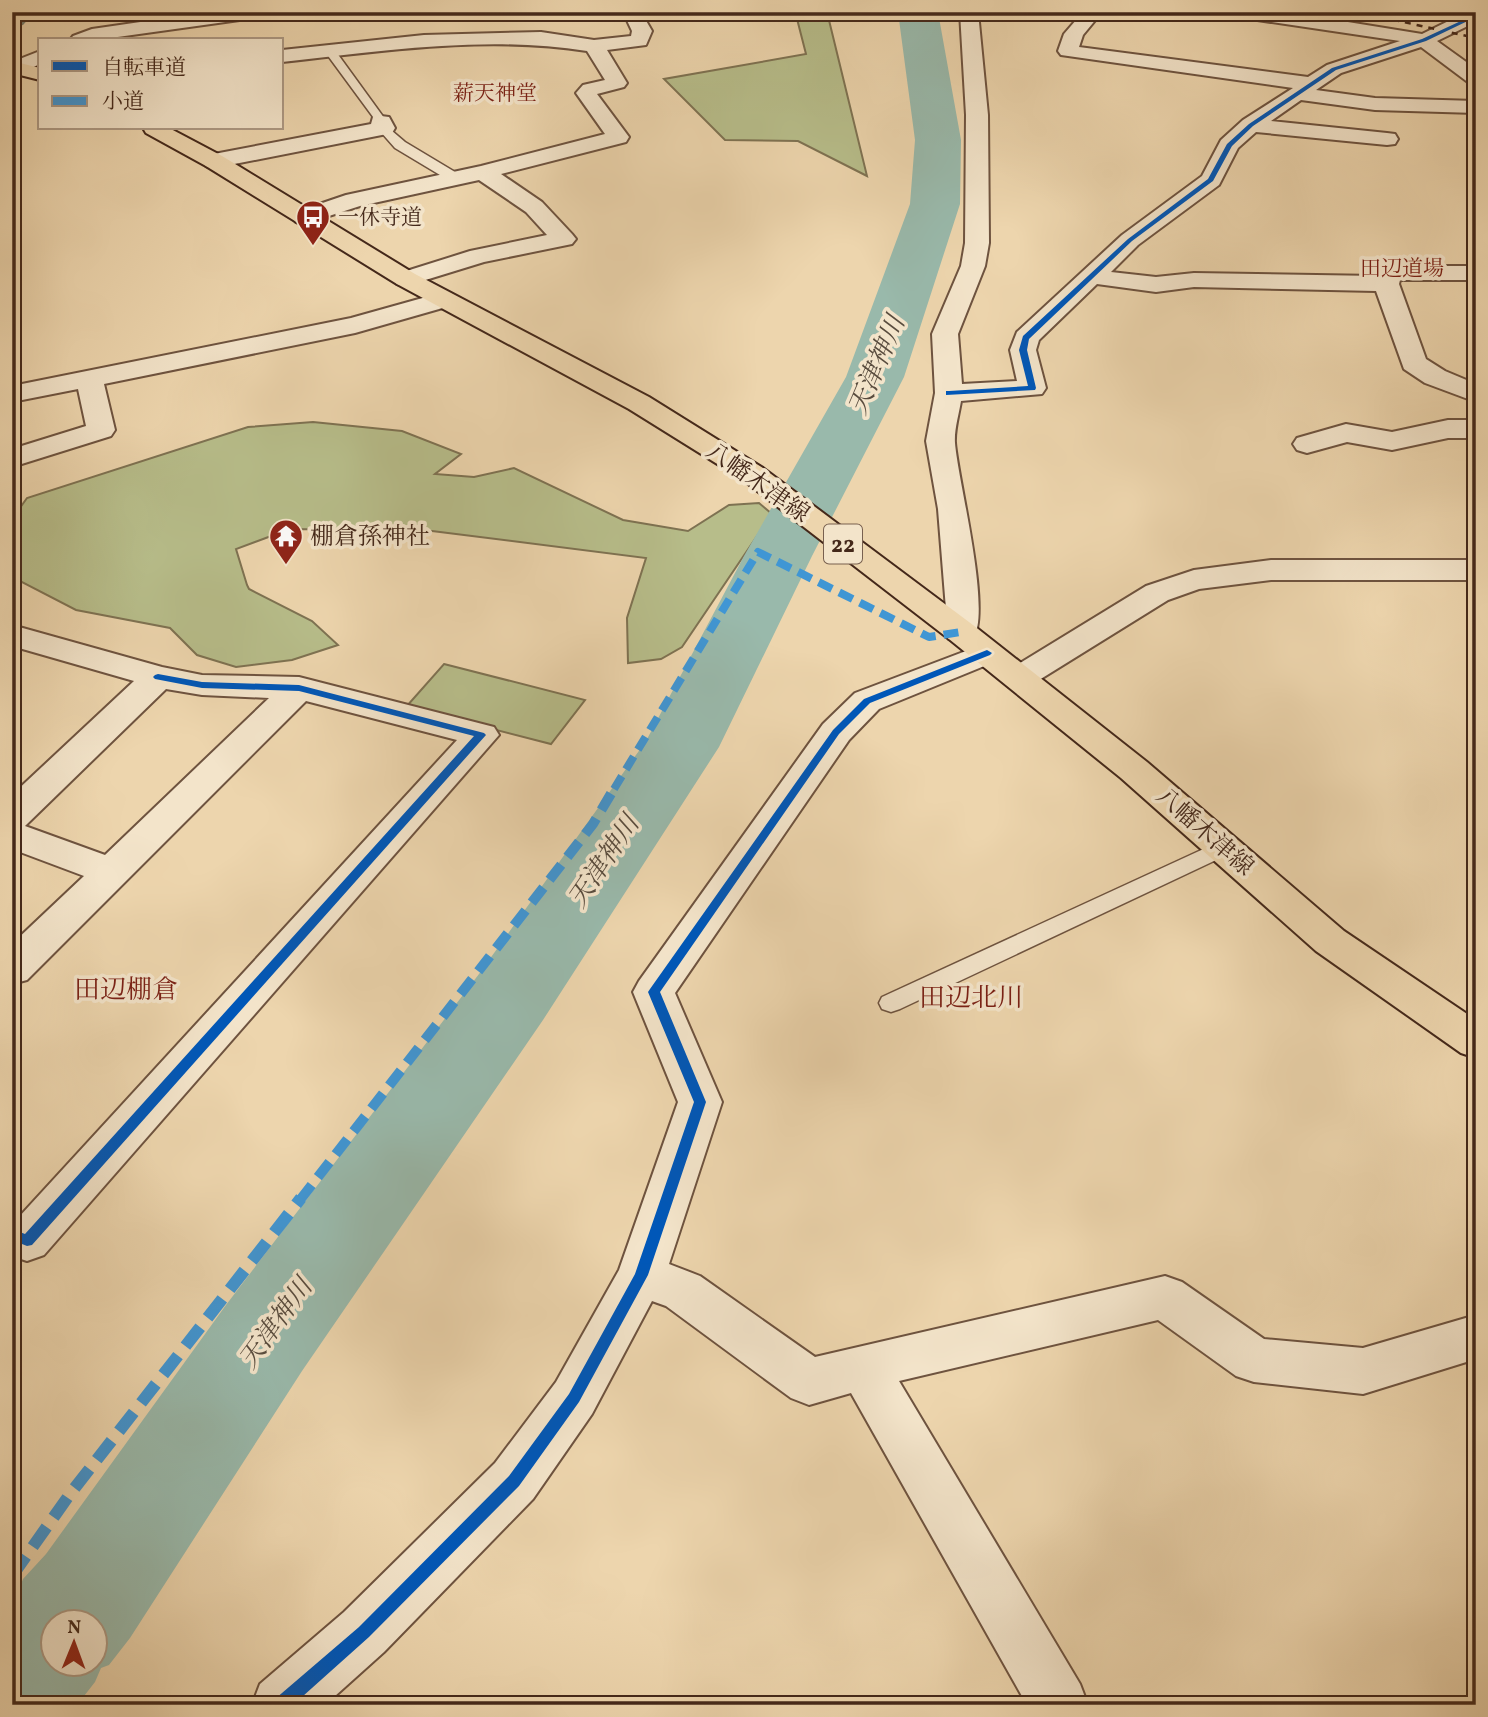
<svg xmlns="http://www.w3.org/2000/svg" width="1488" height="1717" font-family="Vollkorn,'Noto Serif JP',serif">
  <rect width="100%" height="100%" fill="#edd5ad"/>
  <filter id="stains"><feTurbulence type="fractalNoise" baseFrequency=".00286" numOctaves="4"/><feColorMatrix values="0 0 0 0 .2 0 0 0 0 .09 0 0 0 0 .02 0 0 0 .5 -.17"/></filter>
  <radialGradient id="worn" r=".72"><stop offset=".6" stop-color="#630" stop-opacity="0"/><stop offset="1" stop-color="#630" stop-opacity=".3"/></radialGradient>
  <!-- green -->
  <g fill="#b7bd8a" stroke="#7e7252" stroke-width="2">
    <path d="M724 12H827L867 176 798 141 725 140 664 79 806 54 796 15H736Z"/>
    <path d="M313 422 402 431 461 454 435 474 474 477 514 468 623 520 688 531 729 505 759 503 772 514 682 647 661 659 628 663 627 618 646 558 432 531 290 529 236 549 247 585 249 589 312 621 338 645 292 660 236 667 197 655 170 628 76 610 12 577V519L27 498 248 427Z"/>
    <path d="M444 664 585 700 551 744 406 707Z"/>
  </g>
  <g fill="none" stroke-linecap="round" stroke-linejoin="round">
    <!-- stream -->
    <path fill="#777f71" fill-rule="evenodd" d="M28 12H35L23 25 12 28V24L19 22Z"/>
    <!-- river -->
    <path fill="#99b9ab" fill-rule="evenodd" d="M898 12H938L961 140 960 204 904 377 812 556 719 747 543 1020 302 1371 130 1638 109 1665 101 1668 95 1682 77 1705H12V1595L18 1592 23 1579 46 1554 226 1305 479 974 646 741 744 556 846 377 910 204 915 140ZM52 1622H94V1664H52Z"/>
    <!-- service casing -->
    <g stroke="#6e533f" stroke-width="3">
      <g id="service">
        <path d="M326 49H334L387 122 385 125 405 142 460 175V181H450L395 148 380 131 379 125 326 53Z"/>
        <path d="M1223 840 1231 843 1234 848 1231 853 900 1009 891 1012 882 1009 879 1003 882 997Z"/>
      </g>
    </g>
    <!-- minor casing -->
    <g stroke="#6e533f" stroke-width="4">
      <g id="minor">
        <path d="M12 12H27L19 23 12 25Z"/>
        <path d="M174 12H193L191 15 263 12 254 18 96 40H70L73 36 92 29 168 18Z"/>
        <path d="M623 12H641L652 31 646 45 607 50 627 83 624 87 597 94 629 137 626 142 501 174 542 202 572 234 576 239 572 244 484 262 406 286 397 284 394 279 397 274 470 251 547 235 526 212 479 180 360 206 304 224 296 222 292 217 296 212 346 195 481 166 605 134 576 93 583 85 605 80 587 51C486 35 383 51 282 62V50L424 35 541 32 594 40 631 36 632 31Z"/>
        <path d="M960 12H978L988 115 989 243 985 266 958 334 962 384 1017 381 1010 350 1017 332 1122 235 1202 176 1221 140 1243 120 1293 88 1061 55 1058 51 1064 34 1083 12H1102L1083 35 1079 47 1308 77 1327 65 1400 41 1244 18 1235 12H1286L1422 34 1467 12H1476V22L1437 41 1476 69V85L1469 83 1421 47 1341 73 1316 90 1375 98 1476 101V113L1375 110 1301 100 1271 121 1387 133 1395 134 1398 139 1395 144 1387 145 1256 132 1238 148 1219 185 1138 245 1111 272 1156 277 1194 273 1378 276 1383 268 1392 266H1476V280H1400L1399 284 1426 359 1445 371 1476 384V402L1425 383 1404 369 1376 291 1194 287 1156 292 1097 284 1039 340 1036 350 1046 388 1042 394 961 401C959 414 954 430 955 443 958 481 992 611 973 639L961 642 949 639 944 632 946 609 938 509 926 441 935 393 932 334 961 266 965 243 966 115Z"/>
        <path d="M40 51V64L23 72 12 73V62Z"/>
        <path d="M381 116 389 117 395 128 392 133 214 168 206 166 203 161 206 156 214 154 371 124 373 117Z"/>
        <path d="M444 292 453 295 457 300 453 305 355 333 104 384 115 430 111 436 12 467V449L86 426 78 389 12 402V386L351 318Z"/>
        <path d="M1448 420H1476V438H1448L1392 450 1347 442 1307 453 1297 450 1293 444 1297 438 1346 424 1392 432Z"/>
        <path d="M1271 560H1476V580H1271L1199 589 1168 600 1031 685 1019 688 1007 685 1002 678 1007 671 1146 586 1194 570Z"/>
        <path d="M12 625 162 667 202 675 299 677 494 727 499 735 44 1255 27 1261 12 1256V1214L19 1217 457 740 306 701 27 980 12 984V944L84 876 12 849V795L134 681 12 646ZM166 689 202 695 269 698 105 855 25 826Z"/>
        <path d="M987 643 999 646 1004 653 999 660 879 709 849 740 675 993 722 1102 669 1264 700 1276 815 1357 1165 1276 1182 1282 1264 1339 1363 1348 1476 1315V1359L1363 1394 1254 1382 1236 1376 1158 1320 899 1381 1080 1684 1088 1705H1027L851 1393 809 1405 791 1398 666 1306 652 1301 592 1414 533 1499 384 1652 325 1705H252L260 1684 344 1612 495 1463 556 1382 619 1270 678 1102 633 992 639 981 823 724 855 693Z"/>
      </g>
    </g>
    <!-- primary casing -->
    <g stroke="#44281a" stroke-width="4">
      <g id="primary">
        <path d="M12 61 40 68V80L12 73Z"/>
        <path d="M143 128H169L222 156 415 274 649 397 763 468 973 625 1147 762 1344 931 1476 1020V1058L1461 1053 1316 951 1121 778 949 639 743 480 629 409 397 284 206 166 146 133Z"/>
      </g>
    </g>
    <!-- service -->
    <use href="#service" fill="#f3e4ca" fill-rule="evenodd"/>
    <!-- minor -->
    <use href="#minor" fill="#f3e4ca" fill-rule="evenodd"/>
    <!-- primary -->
    <use href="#primary" fill="#edd5ad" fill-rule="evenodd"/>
    <!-- rail -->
    <path stroke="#44281a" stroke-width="2.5" stroke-dasharray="6 6" stroke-linecap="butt" d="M1358 12 1476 38"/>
    <!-- quiet-far2 -->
    <path stroke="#4096d4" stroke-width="8" stroke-dasharray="15 8" stroke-linecap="butt" d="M614 789 758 552 929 637 961 632"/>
    <!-- quiet-far1 -->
    <path stroke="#4096d4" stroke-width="10" stroke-dasharray="19 10" stroke-linecap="butt" d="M300 1200 593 824 615 787"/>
    <!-- quiet -->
    <path stroke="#4096d4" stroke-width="12" stroke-dasharray="24 12" stroke-linecap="butt" d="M12 1576 70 1494 301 1198"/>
    <!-- cycleway casing -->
    <g stroke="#f3e4ca" stroke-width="5">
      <g id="cycleway">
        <path d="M1476 14V17L1426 41 1336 70 1253 126 1232 146 1213 181 1132 241 1029 339 1027 350 1036 388 1035 390 946 395V391H949L1028 386 1019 350 1023 336 1128 239 1208 179 1227 144 1249 124 1332 68 1422 39Z"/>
        <path d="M987 650 992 653 990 655 870 703 839 734 660 992 706 1102 648 1275 579 1402 519 1486 369 1637 293 1705H273L275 1699 359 1627 509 1476 569 1394 635 1274 694 1102 648 992 650 989 833 730 864 699Z"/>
        <path d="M158 674 202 682 299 685 484 733 486 735 32 1245 27 1246 12 1240V1229L25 1234 474 736 299 691 202 688 155 679 153 677 155 675Z"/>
      </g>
    </g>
    <!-- cycleway -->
    <use href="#cycleway" fill="#0057b8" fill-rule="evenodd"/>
  </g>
  <!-- icons -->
  <defs>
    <g id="bus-pin" transform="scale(1.75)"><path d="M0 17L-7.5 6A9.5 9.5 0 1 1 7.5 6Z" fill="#8f2418" stroke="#f3e4ca"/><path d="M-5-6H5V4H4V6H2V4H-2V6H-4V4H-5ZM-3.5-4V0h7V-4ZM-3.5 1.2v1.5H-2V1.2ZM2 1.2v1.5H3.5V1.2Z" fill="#fff"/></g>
    <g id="temple-pin" transform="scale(1.75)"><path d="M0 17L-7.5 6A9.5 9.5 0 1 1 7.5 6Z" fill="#8f2418" stroke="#f3e4ca"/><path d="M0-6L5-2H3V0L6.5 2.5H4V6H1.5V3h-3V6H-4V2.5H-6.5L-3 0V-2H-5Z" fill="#fff"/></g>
  </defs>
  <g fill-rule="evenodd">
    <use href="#bus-pin" x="313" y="217"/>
    <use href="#temple-pin" x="286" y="536"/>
  </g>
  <g text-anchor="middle" stroke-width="7" stroke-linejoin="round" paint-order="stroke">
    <!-- far-neighbourhood labels -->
    <g font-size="21" fill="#7a1f14" stroke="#f3e4ca">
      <text x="495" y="100">薪天神堂</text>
      <text x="1402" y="275">田辺道場</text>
    </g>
    <!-- far-poi labels -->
    <g font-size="21" fill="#44281a" stroke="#f3e4ca" text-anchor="start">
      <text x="338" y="224">一休寺道</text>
    </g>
    <!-- shield labels -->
    <rect fill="#f3e4ca" stroke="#78604f" stroke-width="2" x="824" y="524.5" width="38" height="39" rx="5"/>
    <g font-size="23" font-weight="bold" fill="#44281a">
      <text x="843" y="552">22</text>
    </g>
    <!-- street labels -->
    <g font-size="24" fill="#44281a" stroke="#f3e4ca">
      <text transform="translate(758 482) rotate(35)" y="8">八幡木津線</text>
      <text transform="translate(1205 831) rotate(41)" y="8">八幡木津線</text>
    </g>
    <!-- poi labels -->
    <g font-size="24" fill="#44281a" stroke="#f3e4ca" text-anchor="start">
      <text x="310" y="544">棚倉孫神社</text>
    </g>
    <!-- water labels -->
    <g font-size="26" font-style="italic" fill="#594c3e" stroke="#f3e4ca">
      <text transform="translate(876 365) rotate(-67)" y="9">天津神川</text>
      <text transform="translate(603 861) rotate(-56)" y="9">天津神川</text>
      <text transform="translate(275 1323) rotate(-54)" y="9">天津神川</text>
    </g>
    <!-- neighbourhood labels -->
    <g font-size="26" fill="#7a1f14" stroke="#f3e4ca">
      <text x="126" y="998">田辺棚倉</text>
      <text x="971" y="1006">田辺北川</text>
    </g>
  </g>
  <!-- margin -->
  <rect width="1488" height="1717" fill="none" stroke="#edd5ad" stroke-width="42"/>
  <rect x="14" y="14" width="1460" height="1689" fill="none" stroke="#44281a" stroke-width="3.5"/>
  <rect x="21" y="21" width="1446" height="1675" fill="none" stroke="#44281a" stroke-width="2"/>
  <!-- legend -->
  <rect x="38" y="38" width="245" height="91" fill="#f3e4ca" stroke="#ad9984" stroke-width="2"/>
  <rect x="52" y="61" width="35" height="10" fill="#0057b8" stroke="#ad9984" stroke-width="2"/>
  <text x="102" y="74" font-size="21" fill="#44281a">自転車道</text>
  <rect x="52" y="96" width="35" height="10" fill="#4096d4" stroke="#ad9984" stroke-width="2"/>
  <text x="102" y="108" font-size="21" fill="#44281a">小道</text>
  <!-- north arrow -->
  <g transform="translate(74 1643) rotate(1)"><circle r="33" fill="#f3e4ca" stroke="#ad9984" stroke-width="2"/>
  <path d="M0-5L12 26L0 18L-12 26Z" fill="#8f2418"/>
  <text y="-10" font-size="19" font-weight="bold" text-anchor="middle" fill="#44281a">N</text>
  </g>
  <rect width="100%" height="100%" filter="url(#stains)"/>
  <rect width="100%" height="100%" fill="url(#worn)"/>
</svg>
